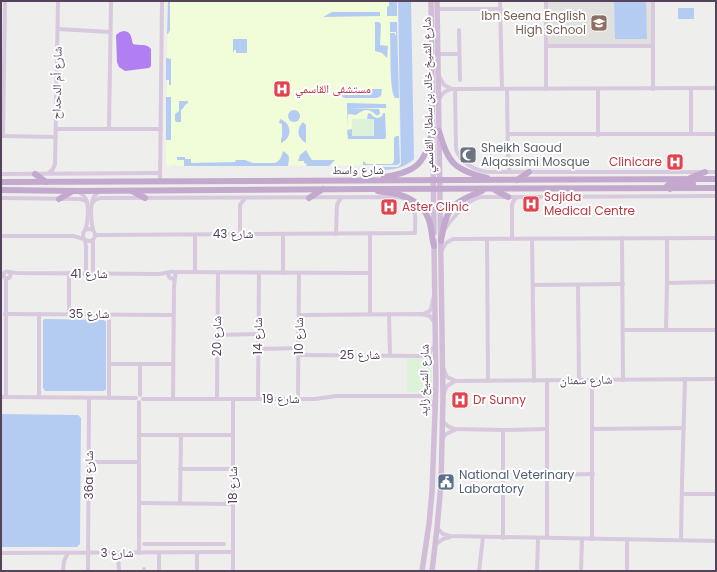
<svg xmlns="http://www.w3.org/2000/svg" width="717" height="572" font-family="Poppins,'Noto Naskh Arabic',sans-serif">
  <rect width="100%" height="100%" fill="#eeefec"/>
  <!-- education -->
  <rect fill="#e0e0de" x="546" y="1" width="107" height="45"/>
  <!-- medical -->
  <path fill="#f1fcd8" d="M168 1H397L400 163 397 165 184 166H178V165H171L168 167 166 164Z"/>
  <!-- green -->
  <g fill="#b5ccf2">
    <path d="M168 1H170V30L168 34H167Z"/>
    <path d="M389 1H397V16H387V7L389 6Z"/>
    <path d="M398 1H411L414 159C404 168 393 170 380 170V167H398L401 164Z"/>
    <path d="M614 1H646L647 39H615Z"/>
    <rect x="678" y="8" width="16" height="11"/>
    <path d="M332 12H380V16L323 17Z"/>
    <path d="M375 22H379L381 24 380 45 388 46 387 58 382 53 375 51Z"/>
    <path d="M390 22H397L399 98H395C389 90 391 47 390 36V33H395V35H396V32H390Z"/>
    <path d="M233 39H247V53H236V50H234V52H233Z"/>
    <path d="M166 58 171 59V85H169V80H166Z"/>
    <path d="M366 89H382L381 96 377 98H345C341 97 341 95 341 91H366Z"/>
    <rect x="166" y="97" width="5" height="43"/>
    <path d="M179 101H188V103C184 105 184 108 181 110V122H176L175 120V114L179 111Z"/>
    <path d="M347 103 383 104H386V107L387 108H347Z"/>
    <path d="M347 108 379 109 380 113 379 115H376C375 114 373 112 371 111 365 108 360 112 356 115L349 114 348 115V127Z"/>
    <circle cx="294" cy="116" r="6"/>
    <path d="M368 113 371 114 374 117 378 118 382 116 383 113H385L386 137 385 139H348L347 130 352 129V136L373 119H367Z"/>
    <path d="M280 119C292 123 293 138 281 143V138H282V124L279 123Z"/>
    <path d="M303 122 306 125V143C297 138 296 129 303 122Z"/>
    <path d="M396 136H399L400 163 397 165H363V161L367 164H392L393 163 394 161V138Z"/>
    <path d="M306 150C308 154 310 157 312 160H335L329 166H306L307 164 304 163V161H298L300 155Z"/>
    <path d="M283 151C291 156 289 158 288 166H184V160H177V157H185V159H191V163L235 162 236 160H245L253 163H275C280 161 282 156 283 151Z"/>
    <path d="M45 319 104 320 106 322V389L104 391H45L43 388V320Z"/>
    <path d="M1 414 78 415 81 418 80 544 77 547H1Z"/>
  </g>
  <!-- sand -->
  <g fill="#dcf3da">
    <rect x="352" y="119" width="22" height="17"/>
    <path d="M407 358C433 358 432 361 432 385 425 394 417 392 407 392Z"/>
  </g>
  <!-- water -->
  <path fill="#b27ff2" d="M124 31C132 32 131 38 133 44 139 46 147 43 151 49V66L149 68 125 71 119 67 117 62 116 35 120 32Z"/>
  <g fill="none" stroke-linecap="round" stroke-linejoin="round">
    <!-- street -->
    <g stroke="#d8c9de" stroke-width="4">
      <path d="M500 1 502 89"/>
      <path d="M546 1V89"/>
      <path d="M653 1V89"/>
      <path d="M437 9H501"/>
      <path d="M58 29 110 32"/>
      <path d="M459 30 460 80"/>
      <path d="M546 46H653"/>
      <path d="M438 54H459"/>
      <path d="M439 76 444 85 452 89"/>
      <path d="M455 89 456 149C460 162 474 170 487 172H716"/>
      <path d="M507 89 508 164 510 172"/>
      <path d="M598 89V135"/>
      <path d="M691 89V134"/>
      <path d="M439 99C442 93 446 90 452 89L716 88"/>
      <path d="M56 129H161"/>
      <path d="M109 129 111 1"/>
      <path d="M508 134H716"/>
      <path d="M1 136 56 137"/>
      <path d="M3 136 5 1"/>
      <path d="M49 173 53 169 55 164 58 1"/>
      <path d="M1 174 160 173"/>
      <path d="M160 182 162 1"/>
      <path d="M79 192C82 194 84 195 86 199 89 205 88 224 85 230"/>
      <path d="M1 198 80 199 84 200 87 202"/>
      <path d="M92 203 95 200 100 198 399 197C419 202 415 218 415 233L96 235"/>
      <circle cx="89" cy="235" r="6"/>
      <path d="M445 229C450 221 465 204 473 200 476 198 479 197 482 197L716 196"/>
      <path d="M93 230C91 222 90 206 93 199 94 195 97 193 100 191"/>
      <path d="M240 234V205L245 198"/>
      <path d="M283 234V273"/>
      <path d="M336 234 337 205 339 201 342 197"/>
      <path d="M370 234V314"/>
      <path d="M195 235V272"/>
      <path d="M1 236H73L84 239"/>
      <path d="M622 238 623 380"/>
      <path d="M667 238V283L716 282"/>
      <path d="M487 239 488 381"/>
      <path d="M512 239V205L514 200 518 197"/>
      <path d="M532 239 534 381"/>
      <path d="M85 240 86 247V273"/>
      <path d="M442 250 446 243 453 239 716 238"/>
      <circle cx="172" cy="275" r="3.5"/>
      <circle cx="7" cy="275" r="3.5"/>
      <path d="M9 272 17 273 160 274 170 272"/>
      <path d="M175 272 370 273"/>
      <path d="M69 273V314"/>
      <path d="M93 274V240"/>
      <path d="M533 285 623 284"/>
      <path d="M578 285 579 380"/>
      <path d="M5 314 173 315"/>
      <path d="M39 314V397"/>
      <path d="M389 314 390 355"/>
      <path d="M423 314C435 311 430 305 434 296"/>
      <path d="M299 315 421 314 430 316 435 323"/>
      <path d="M623 330H716"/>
      <path d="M666 330 667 283"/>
      <path d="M217 335 258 334"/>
      <path d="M258 349 299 348"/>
      <path d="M299 355 422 356 429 358 435 366"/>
      <path d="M423 356 430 352 435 345"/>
      <path d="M109 364H173"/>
      <path d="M140 364V395"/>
      <path d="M444 370 447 377 456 381 716 379"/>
      <path d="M444 393 447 386 455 381"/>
      <path d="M1 397 136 398"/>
      <path d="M6 397V278"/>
      <path d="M422 397C429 398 432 402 435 409"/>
      <path d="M109 398V315"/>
      <path d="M143 399H315L336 396H419C427 395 432 395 435 388"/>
      <path d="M173 399 174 287 175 277"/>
      <path d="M217 399 218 273"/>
      <path d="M258 399 259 273"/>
      <path d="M298 399 299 273"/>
      <path d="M442 421 449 427 455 429 503 430"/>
      <path d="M593 429 684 428"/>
      <path d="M139 435H233"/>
      <path d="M442 439 446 434 455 430"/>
      <path d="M88 462H139"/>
      <path d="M180 469H233"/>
      <path d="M547 475 593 474"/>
      <path d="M682 494H716"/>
      <path d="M139 503 233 504"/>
      <path d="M180 503 181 435"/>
      <path d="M437 528 443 534 450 536 716 541"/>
      <path d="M503 538V430L547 429"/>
      <path d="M547 538V380"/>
      <path d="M592 539V380"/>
      <path d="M681 540 682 482 685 379"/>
      <path d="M144 544H224"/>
      <path d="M435 545 443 539 450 537"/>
      <path d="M1 553 233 552"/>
      <path d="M118 553 119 571"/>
      <path d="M139 553V402"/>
      <path d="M197 553V571"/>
      <path d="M63 571 64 561 68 553"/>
      <path d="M88 571 89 398"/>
      <path d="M144 571V569"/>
      <path d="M159 571V553"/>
      <path d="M233 571V399"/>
      <path d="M479 571 483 537"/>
      <path d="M537 571 538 538"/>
      <path d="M581 571 582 539"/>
      <path d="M627 571V539"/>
    </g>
    <!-- secondary -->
    <g stroke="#d1bdd7" stroke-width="5.5">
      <path d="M431 1 434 233"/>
      <path d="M422 571 429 524 432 492 436 386 434 241"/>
      <path d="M432 571 437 528 441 484 443 398 437 1"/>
    </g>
    <!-- primary -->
    <g stroke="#c4a9ce" stroke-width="6">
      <path d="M439 131C449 164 453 169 487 178"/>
      <path d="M35 174 46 182"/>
      <path d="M384 177C420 171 424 163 433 129"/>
      <path d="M690 178 705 172"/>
      <path d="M517 180 529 172"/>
      <path d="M1 182 716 179"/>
      <path d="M670 189 667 186 669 184H693"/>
      <path d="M1 190 77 191 371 189 716 188"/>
      <path d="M495 190 508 197"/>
      <path d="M132 191 145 198"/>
      <path d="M378 191C385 193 393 192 400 195 414 199 427 209 430 224 432 232 432 239 434 246"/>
      <path d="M309 198 323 189"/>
      <path d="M59 199 73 191"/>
      <path d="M441 241C447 207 450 204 482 191"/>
    </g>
  </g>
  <!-- icons -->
  <defs>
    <g id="school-square" transform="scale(0.9)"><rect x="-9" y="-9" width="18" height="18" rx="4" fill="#8d6e63" stroke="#fff"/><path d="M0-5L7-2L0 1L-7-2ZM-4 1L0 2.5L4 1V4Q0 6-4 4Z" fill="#fff"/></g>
    <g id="hospital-square" transform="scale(0.9)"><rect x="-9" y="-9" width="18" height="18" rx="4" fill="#e0444e" stroke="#fff"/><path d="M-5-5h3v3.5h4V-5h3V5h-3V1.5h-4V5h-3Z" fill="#fff"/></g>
    <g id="mosque-square" transform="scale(0.9)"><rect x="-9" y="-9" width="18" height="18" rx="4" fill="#6b7280" stroke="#fff"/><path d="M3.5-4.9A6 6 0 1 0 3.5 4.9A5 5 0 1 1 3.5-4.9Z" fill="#fff"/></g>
    <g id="civic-square" transform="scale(0.9)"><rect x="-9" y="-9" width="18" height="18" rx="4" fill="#5c6f8a" stroke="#fff"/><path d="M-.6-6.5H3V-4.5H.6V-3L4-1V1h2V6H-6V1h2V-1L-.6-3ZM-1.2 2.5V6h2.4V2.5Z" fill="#fff"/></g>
  </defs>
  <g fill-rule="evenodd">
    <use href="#school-square" x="599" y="23"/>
    <use href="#hospital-square" x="282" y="89"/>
    <use href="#mosque-square" x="468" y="155"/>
    <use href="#hospital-square" x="675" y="162"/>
    <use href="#hospital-square" x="531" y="204"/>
    <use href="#hospital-square" x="389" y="207"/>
    <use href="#hospital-square" x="460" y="400"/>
    <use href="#civic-square" x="446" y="482"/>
  </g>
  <g text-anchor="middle" stroke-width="4" stroke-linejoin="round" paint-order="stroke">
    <!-- education labels -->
    <g font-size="12" fill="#785e54" stroke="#fff" text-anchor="end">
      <text x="586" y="20">Ibn Seena English<tspan x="586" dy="14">High School</tspan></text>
    </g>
    <!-- street labels -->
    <g font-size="12" fill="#54435b" stroke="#fff">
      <text transform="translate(57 83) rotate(-89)" y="4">شارع أم الدحداح</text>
      <text transform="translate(428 95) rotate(-91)" y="4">شارع الشيخ خالد بن سلطان القاسمي</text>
      <text x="358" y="174">شارع واسط</text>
      <text x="233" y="238">شارع 43</text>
      <text x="89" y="278">شارع 41</text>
      <text x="89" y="318">شارع 35</text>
      <text transform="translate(217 336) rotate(-90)" y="4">شارع 20</text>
      <text transform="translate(258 336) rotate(-90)" y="4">شارع 14</text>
      <text transform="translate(299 336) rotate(-90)" y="4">شارع 10</text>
      <text x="360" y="359">شارع 25</text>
      <text transform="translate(424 380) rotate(-89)" y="4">شارع الشيخ زايد</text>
      <text transform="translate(586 380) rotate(-1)" y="4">شارع سمنان</text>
      <text x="281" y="403">شارع 19</text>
      <text transform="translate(89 475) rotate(-90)" y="4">36a شارع</text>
      <text transform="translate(233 485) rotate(-90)" y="4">شارع 18</text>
      <text x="117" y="557">شارع 3</text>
    </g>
    <!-- health labels -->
    <g font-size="12" fill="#be3a42" stroke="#fff" text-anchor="start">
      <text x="295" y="93">مستشفى القاسمي</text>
      <text x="662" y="166" text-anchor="end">Clinicare</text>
      <text x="544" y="201">Sajida<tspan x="544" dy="14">Medical Centre</tspan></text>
      <text x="402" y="211">Aster Clinic</text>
      <text x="473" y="404">Dr Sunny</text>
    </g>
    <!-- worship labels -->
    <g font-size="12" fill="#5b616d" stroke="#fff" text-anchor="start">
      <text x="481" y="152">Sheikh Saoud<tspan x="481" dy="14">Alqassimi Mosque</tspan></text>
    </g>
    <!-- service labels -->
    <g font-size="12" fill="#4e5e75" stroke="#fff" text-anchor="start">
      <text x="459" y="479">National Veterinary<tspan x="459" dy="14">Laboratory</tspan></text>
    </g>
  </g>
  <!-- border -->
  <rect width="717" height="572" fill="none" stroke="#54435b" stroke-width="4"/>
</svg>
